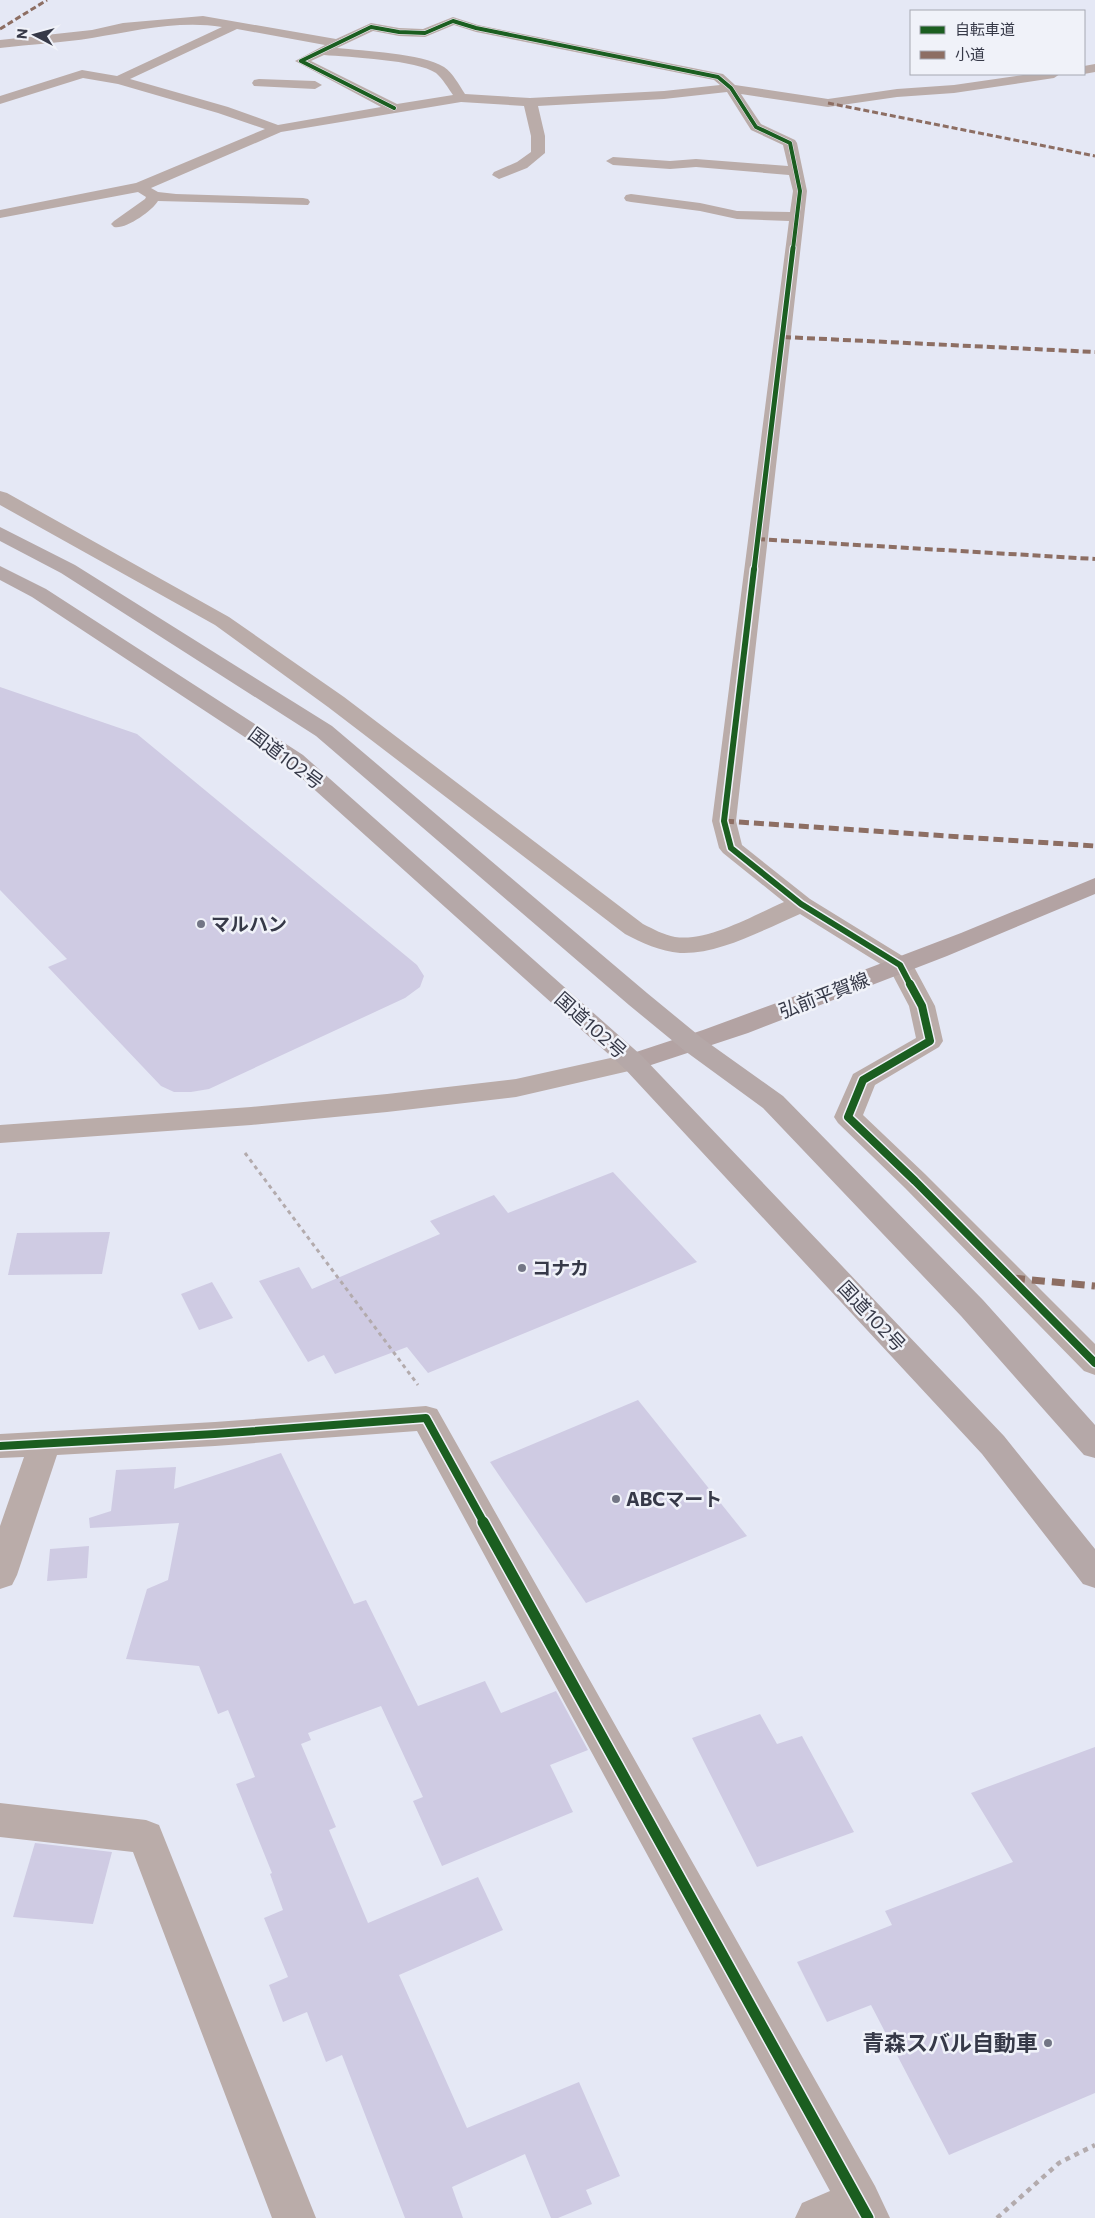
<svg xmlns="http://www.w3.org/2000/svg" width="1095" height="2218" font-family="Commissioner,'Noto Sans JP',sans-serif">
  <rect width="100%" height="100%" fill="#e5e8f5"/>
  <!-- building -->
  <g fill="#cfcbe3">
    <path d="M0 687 137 734 417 965 424 976 420 987 405 998 209 1089 191 1092H174L161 1086 48 967 67 959 0 890Z"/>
    <path d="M613 1172 697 1262 428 1373 407 1347 335 1374 324 1355 308 1362 259 1281 299 1267 312 1289 440 1234 430 1221 494 1195 508 1213Z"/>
    <path d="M110 1232 102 1274 8 1275 17 1233Z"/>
    <path d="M212 1282 233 1318 199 1330 181 1294Z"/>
    <path d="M638 1400 747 1536 586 1603 490 1462Z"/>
    <path d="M281 1453 354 1604 366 1600 418 1706 485 1681 501 1713 556 1691 588 1750 550 1765 573 1812 442 1866 413 1801 423 1797 381 1706 308 1733 311 1740 301 1744 336 1827 329 1830 368 1923 478 1877 503 1930 399 1975 467 2128 579 2082 620 2176 586 2190 592 2204 558 2218H551L525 2154 452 2187 463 2218H405L342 2055 326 2062 307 2012 283 2022 269 1985 288 1977 264 1918 283 1910 270 1874 272 1873 236 1784 255 1777 228 1710 218 1714 199 1666 126 1659 147 1589 168 1580 179 1523 90 1528 89 1518 111 1511 116 1470 176 1467 174 1489Z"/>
    <path d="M89 1546 87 1578 47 1581 50 1549Z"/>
    <path d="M760 1714 777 1744 802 1736 854 1832 757 1867 692 1738Z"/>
    <path d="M1095 1747V2093L949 2155 871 2005 827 2022 797 1962 892 1925 885 1911 1013 1862 971 1793Z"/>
    <path d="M35 1843 112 1852 93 1924 13 1917Z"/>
  </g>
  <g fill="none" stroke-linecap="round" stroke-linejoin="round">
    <!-- path-far1 -->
    <path stroke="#b3abad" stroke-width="3" stroke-dasharray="4 4" stroke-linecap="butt" d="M245 1153 418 1385"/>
    <!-- path -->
    <path stroke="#b3abad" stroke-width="4.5" stroke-dasharray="5 5" stroke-linecap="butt" d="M997 2218 1059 2163 1095 2145"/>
    <!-- minor -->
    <g fill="#baaca9" fill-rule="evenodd">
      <path d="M203 16 336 39 371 23 399 28 423 29 453 17 478 25 723 74 735 85 828 99 897 89 954 85 1030 74H1060L1054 78 954 93 897 97 828 107 741 94 761 124 795 140 797 143 807 191 736 821 742 845 810 899 909 960 913 965 935 1006 943 1041 939 1047 875 1085 863 1115 925 1174 1095 1344V1375L1084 1371 905 1188 838 1123 834 1117 853 1074 916 1038 909 1006 890 970 800 914C765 929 718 955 680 953 660 951 642 943 625 934L328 707 215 625 0 505V491L7 493 229 617 344 697 643 924C653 929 664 935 675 937 708 942 754 915 784 902L723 853 719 848 712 821 789 221 737 219 700 211 631 202 626 201 624 198 626 195 631 194 700 203 737 211 790 212 793 191 789 175 696 167 670 169 613 165 606 161 613 157 670 161 696 159 788 166 783 145 751 130 727 92 664 99 538 106 545 136V153L527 168 499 179 492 175 494 172 517 162 531 152V136L524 106 461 102 281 132 151 188 158 192 176 194 303 198 308 199 310 202 308 205 158 201C152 211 125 230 114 227L111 224 114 221 145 199 146 197 138 192 0 218V210L136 183 265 129 218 113 118 84 83 78 0 104V96L82 70 117 76 222 27C179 20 134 31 92 38 62 43 31 44 0 48V40L92 30 123 23ZM454 25 476 32 714 80 720 85 664 91 530 98 465 94C459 85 453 73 444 67 421 53 364 51 337 48L373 31 399 36 425 37ZM237 29 325 45 295 61 381 107 278 125 228 107 130 79ZM324 55C349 57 417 60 436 73 443 79 448 88 453 95L397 104 311 61Z"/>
      <path d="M1095 64V72L1084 74V66Z"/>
      <path d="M259 79 315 81 322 85 315 89 254 86 252 83 254 80Z"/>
      <path d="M633 1053 642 1056 646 1062 642 1068 516 1097 387 1112 251 1125 0 1143V1125L251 1107 387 1094 516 1079Z"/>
      <path d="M426 1406 437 1409 875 2186 890 2218H795L802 2203 830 2191 417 1431 215 1446 57 1455 17 1575 12 1585 0 1589V1526L24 1457 0 1458V1434L215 1422Z"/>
      <path d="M0 1803 146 1820 159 1825 316 2218H272L133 1852 0 1837Z"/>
    </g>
    <!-- major -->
    <path fill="#b3a3a3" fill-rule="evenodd" d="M1095 878V894L947 956 748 1033 642 1068 633 1071 624 1068 620 1062 624 1056 703 1030 782 1001 961 933Z"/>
    <!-- highway -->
    <g fill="#b5a8a8" fill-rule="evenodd">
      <path d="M0 527 75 565 332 726 647 993 703 1039 783 1096 983 1300 1095 1425V1458L1084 1455 961 1316 763 1108 685 1051 629 1005 316 736 61 573 0 541Z"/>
      <path d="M0 566 46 589 303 755 642 1056 1004 1436 1095 1549V1588L1083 1584 982 1454 624 1068 287 765 32 597 0 580Z"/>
    </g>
    <!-- quiet-far3 -->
    <g stroke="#8d6e63" stroke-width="3" stroke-dasharray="6 3" stroke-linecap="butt">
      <path d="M0 29 47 0"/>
      <path d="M828 103 1095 156"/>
    </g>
    <!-- quiet-far2 -->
    <g stroke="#8d6e63" stroke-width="4" stroke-dasharray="8 4" stroke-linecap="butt">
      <path d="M783 337 1095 352"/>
      <path d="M757 539 1095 559"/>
    </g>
    <!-- quiet-far1 -->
    <path stroke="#8d6e63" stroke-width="5" stroke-dasharray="10 5" stroke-linecap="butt" d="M724 821 1095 846"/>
    <!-- quiet -->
    <path stroke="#8d6e63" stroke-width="7" stroke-dasharray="13 7" stroke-linecap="butt" d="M1012 1278 1095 1286"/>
    <!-- cycleway-far4 casing -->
    <g stroke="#f0f2f9" stroke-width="5">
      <path id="cycleway-far4" d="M394 108 301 61 371 27 399 32 425 33 453 21 476 28 718 77 731 88 756 127 790 143 800 191 793 249"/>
    </g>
    <!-- cycleway-far3 casing -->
    <g stroke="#f0f2f9" stroke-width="7">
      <path id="cycleway-far3" d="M754 570 793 248"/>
    </g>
    <!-- cycleway-far2 casing -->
    <g stroke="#f0f2f9" stroke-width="9">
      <path id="cycleway-far2" d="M754 569 724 821 731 848 801 904 900 965 911 986"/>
    </g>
    <!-- cycleway-far1 casing -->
    <g stroke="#f0f2f9" stroke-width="11">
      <g id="cycleway-far1">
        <path d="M910 984 922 1006 930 1041 863 1080 848 1117 915 1181 1095 1363"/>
        <path d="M0 1446 215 1434 426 1418 484 1523"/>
      </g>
    </g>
    <!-- cycleway casing -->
    <g stroke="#f0f2f9" stroke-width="14">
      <path id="cycleway" d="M483 1522 868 2218"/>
    </g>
    <!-- cycleway-far4 -->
    <use href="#cycleway-far4" stroke="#1b5e20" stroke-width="4"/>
    <!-- cycleway-far3 -->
    <use href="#cycleway-far3" stroke="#1b5e20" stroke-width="5"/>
    <!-- cycleway-far2 -->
    <use href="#cycleway-far2" stroke="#1b5e20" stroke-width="6"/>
    <!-- cycleway-far1 -->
    <use href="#cycleway-far1" stroke="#1b5e20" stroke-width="8"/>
    <!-- cycleway -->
    <use href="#cycleway" stroke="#1b5e20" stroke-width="11"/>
  </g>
  <!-- markers -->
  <g fill="#737685" stroke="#f0f2f9" stroke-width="2">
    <circle cx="201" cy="924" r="5"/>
    <circle cx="522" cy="1268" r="5"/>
    <circle cx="616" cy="1499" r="5"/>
    <circle cx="1048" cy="2043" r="5"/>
  </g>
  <g text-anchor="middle" stroke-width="5" stroke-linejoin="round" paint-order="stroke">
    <!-- street labels -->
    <g font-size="19" fill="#363948" stroke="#f0f2f9">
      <text transform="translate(286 758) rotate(37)" y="7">国道102号</text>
      <text transform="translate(824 995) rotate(-21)" y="7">弘前平賀線</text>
      <text transform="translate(591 1025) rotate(42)" y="7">国道102号</text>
      <text transform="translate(872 1316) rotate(47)" y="7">国道102号</text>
    </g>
    <!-- poi labels -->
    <g font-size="19" font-weight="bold" fill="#363948" stroke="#f0f2f9" text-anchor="start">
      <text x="211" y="931">マルハン</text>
      <text x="532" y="1275">コナカ</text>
      <text x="626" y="1506">ABCマート</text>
    </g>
    <!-- near-poi labels -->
    <g font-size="22" font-weight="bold" fill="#363948" stroke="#f0f2f9" text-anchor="end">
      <text x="1038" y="2051">青森スバル自動車</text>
    </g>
  </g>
  <!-- legend -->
  <rect x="910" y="10" width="175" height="65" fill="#f0f2f9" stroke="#a6a8b2"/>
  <rect x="920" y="26" width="25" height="8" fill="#1b5e20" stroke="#a6a8b2"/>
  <text x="955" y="35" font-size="15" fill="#363948">自転車道</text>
  <rect x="920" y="51" width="25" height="8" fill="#8d6e63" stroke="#a6a8b2"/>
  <text x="955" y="60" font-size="15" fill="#363948">小道</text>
  <!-- north arrow -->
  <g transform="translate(35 35) rotate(276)" stroke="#f0f2f9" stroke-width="4" paint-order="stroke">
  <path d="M0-4L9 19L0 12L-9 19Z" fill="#363948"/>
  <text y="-8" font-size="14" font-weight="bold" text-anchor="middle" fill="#363948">N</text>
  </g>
</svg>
